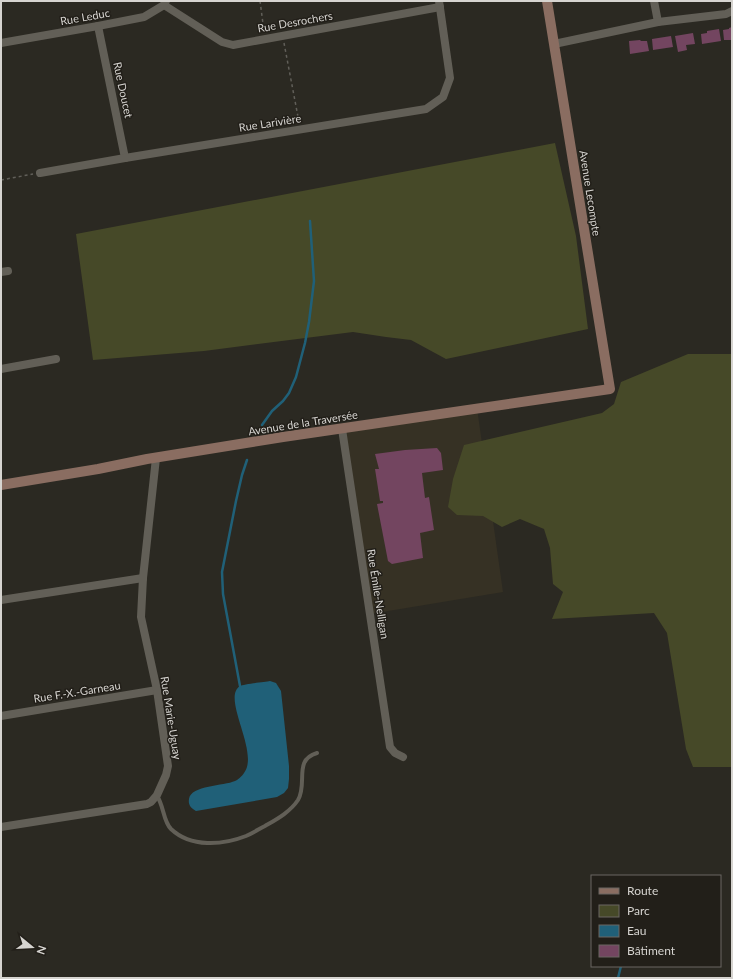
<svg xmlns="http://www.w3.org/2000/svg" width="733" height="979" font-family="Lato,sans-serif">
  <rect width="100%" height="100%" fill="#2b2922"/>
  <!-- built -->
  <path fill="#363124" d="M477 408 503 592 370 614 342 429Z"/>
  <!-- green -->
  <g fill="#464928">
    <path d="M555 143 576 236 588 329 446 359 411 340 386 337 353 332 204 351 93 360 76 234Z"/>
    <path d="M688 354H732V767H693L686 749 667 633 654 613 552 619 563 592 553 584 550 548 544 529 520 519 502 527 483 516 457 515 448 507 453 479 464 445 602 413 614 404 621 382Z"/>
  </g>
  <!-- water -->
  <path fill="#206078" d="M270 681 276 683 281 691 289 766V779L288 788 284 793 277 797 196 811C191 808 188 805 189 799 191 785 224 786 235 781 238 780 242 776 244 773 260 752 221 698 240 686 243 684 265 682 270 681Z"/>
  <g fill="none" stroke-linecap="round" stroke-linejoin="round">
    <!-- stream -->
    <g stroke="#206078" stroke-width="2.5">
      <path d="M262 425 272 411 283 401 289 393 296 377 305 343 309 322 314 281 310 221"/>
      <path d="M240 686 223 594 222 572 236 501 242 475 247 460"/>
      <path d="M618 978 621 966"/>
    </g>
  </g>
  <!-- building -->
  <g fill="#734560">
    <path d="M732 27V40H724L723 30 729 29V28Z"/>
    <path d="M719 29 721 41 702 44 701 34 707 33V31Z"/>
    <path d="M693 33 695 44 686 45 687 50 678 52 675 36Z"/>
    <path d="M671 36 673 47 653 50 652 39Z"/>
    <path d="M640 40 641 41H647L649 51 630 54 629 41Z"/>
    <path d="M437 448 441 453 443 470 422 473 425 498 429 497 434 530 420 533 423 558 392 564 388 561 377 504 383 503V501H380L375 469H379L375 454 405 450Z"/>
  </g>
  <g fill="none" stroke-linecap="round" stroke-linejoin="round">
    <!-- path -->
    <g stroke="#615f59" stroke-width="1.5" stroke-dasharray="3 3" stroke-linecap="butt">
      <path d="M260 1 264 31"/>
      <path d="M284 43 299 122"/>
      <path d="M1 180 33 174"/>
    </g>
    <!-- lane -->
    <path stroke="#625f57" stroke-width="4" d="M157 796C164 806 163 821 171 829 191 848 223 845 246 836 253 833 259 829 265 826 277 819 290 812 298 800 308 783 293 760 317 753"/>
    <!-- street -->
    <g stroke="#625f57" stroke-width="8">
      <path d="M654 1 658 22"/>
      <path d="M164 5 222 42 233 45 440 7"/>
      <path d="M98 26 125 158"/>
      <path d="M1 43 98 26 144 17 164 5 166 1"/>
      <path d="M554 44 658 22 726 14 732 11"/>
      <path d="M40 173 125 158 426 109 443 97 450 78 439 1"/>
      <path d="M1 272 8 271"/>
      <path d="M1 369 56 359"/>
      <path d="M342 429 390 747 395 753 403 757"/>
      <path d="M1 600 143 578"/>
      <path d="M1 716 157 690"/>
      <path d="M1 827 147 804 151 802 157 795 166 775 168 766 157 690 141 617 143 578 156 458"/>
    </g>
    <!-- secondary -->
    <path stroke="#8a6d61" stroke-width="10" d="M1 485 98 469 147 459 283 437 610 389 547 1"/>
  </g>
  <g text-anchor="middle" stroke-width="3" stroke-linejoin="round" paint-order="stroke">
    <!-- street labels -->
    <g font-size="11" fill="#d6d4d0" stroke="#221f19">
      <text transform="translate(85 17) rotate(-10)" y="4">Rue Leduc</text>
      <text transform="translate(295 22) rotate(-10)" y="4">Rue Desrochers</text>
      <text transform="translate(123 90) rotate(78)" y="4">Rue Doucet</text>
      <text transform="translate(270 123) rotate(-9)" y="4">Rue Larivière</text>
      <text transform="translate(590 193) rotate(81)" y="4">Avenue Lecompte</text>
      <text transform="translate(303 423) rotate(-9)" y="4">Avenue de la Traversée</text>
      <text transform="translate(378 594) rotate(81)" y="4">Rue Émile-Nelligan</text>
      <text transform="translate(77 692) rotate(-9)" y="4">Rue F.-X.-Garneau</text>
      <text transform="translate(171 718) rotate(81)" y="4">Rue Marie-Uguay</text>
    </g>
  </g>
  <!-- border -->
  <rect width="733" height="979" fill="none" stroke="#d6d4d0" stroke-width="4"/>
  <!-- legend -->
  <rect x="591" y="875" width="130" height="92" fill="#221f19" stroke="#6a6762"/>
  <rect x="599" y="888" width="20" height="6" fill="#8a6d61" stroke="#6a6762"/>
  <text x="627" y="895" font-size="12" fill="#d6d4d0">Route</text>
  <rect x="599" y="905" width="20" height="12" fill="#464928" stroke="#6a6762"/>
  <text x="627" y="915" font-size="12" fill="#d6d4d0">Parc</text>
  <rect x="599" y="925" width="20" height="12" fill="#206078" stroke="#6a6762"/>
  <text x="627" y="935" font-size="12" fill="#d6d4d0">Eau</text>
  <rect x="599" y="945" width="20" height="12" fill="#734560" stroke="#6a6762"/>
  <text x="627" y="955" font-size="12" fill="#d6d4d0">Bâtiment</text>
  <!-- north arrow -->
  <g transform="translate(32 947) rotate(108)" stroke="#221f19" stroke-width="3" paint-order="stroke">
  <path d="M0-3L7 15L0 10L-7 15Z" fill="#d6d4d0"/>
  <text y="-6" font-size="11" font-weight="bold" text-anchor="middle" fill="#d6d4d0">N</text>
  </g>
</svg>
